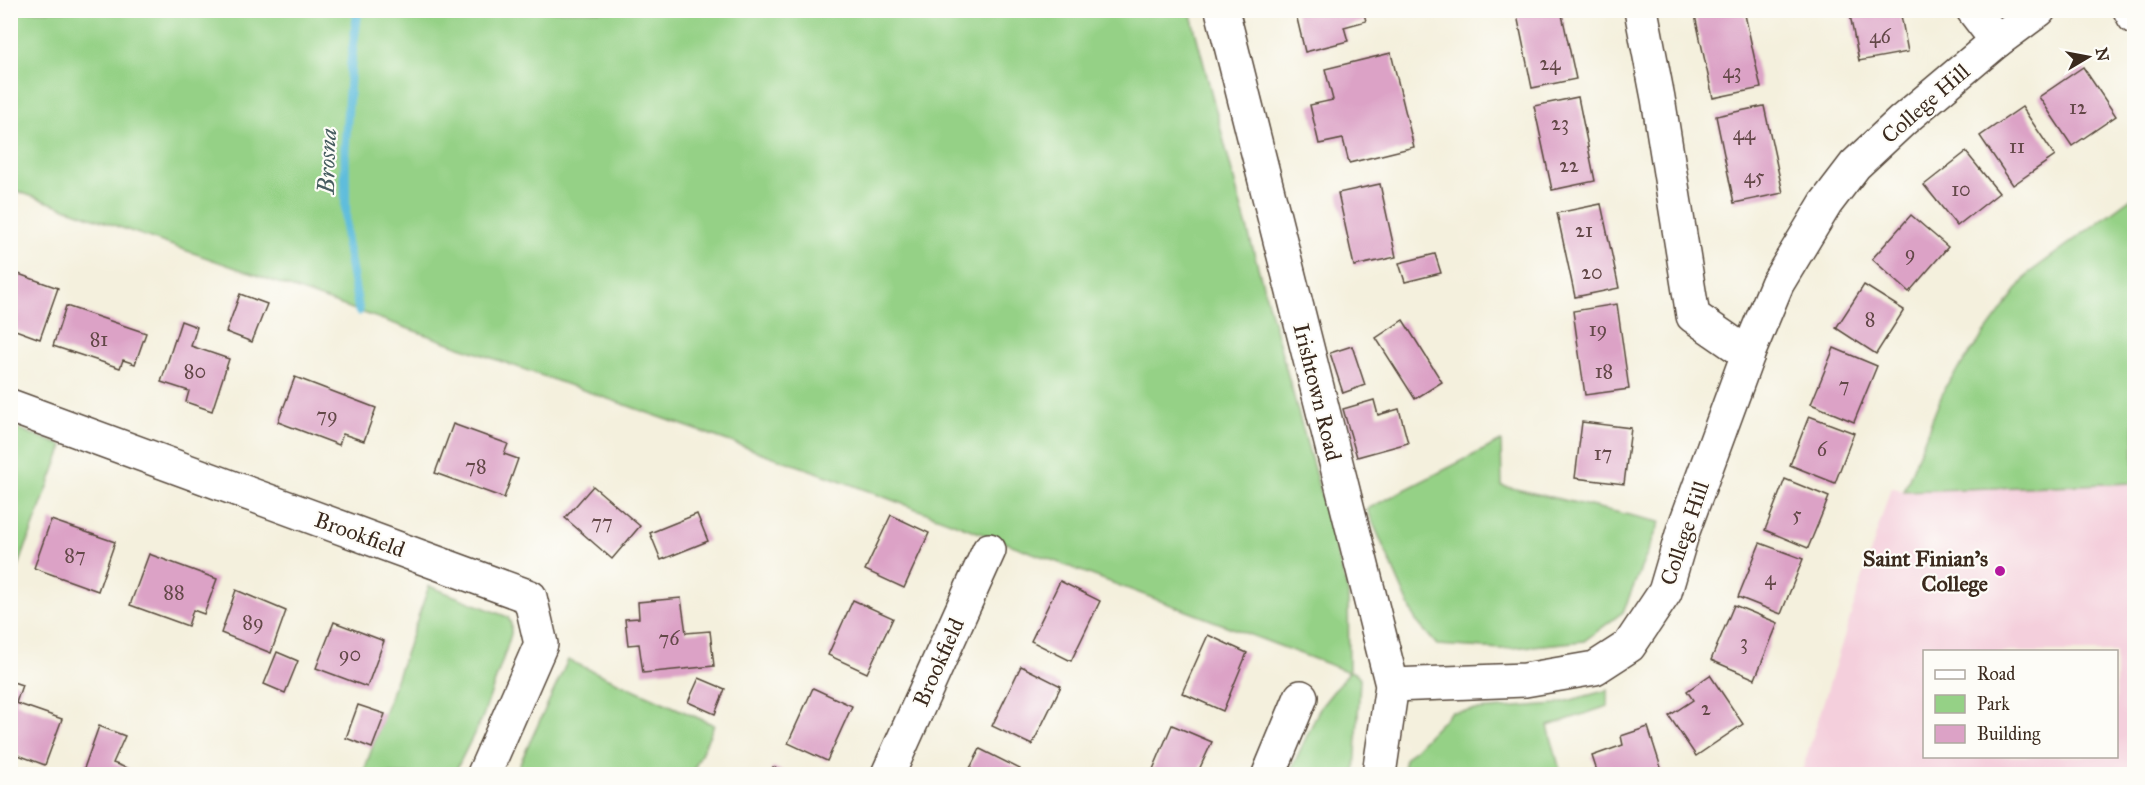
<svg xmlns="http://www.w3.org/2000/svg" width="2145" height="785" font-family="'IM FELL Great Primer',serif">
  <rect width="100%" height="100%" fill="#fdfcf7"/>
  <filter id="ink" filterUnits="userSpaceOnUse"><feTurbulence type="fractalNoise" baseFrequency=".0167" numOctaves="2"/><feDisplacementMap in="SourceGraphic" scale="12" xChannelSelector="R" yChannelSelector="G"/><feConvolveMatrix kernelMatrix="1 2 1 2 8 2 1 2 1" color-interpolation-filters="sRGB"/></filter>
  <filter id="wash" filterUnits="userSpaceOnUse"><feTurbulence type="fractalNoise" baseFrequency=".008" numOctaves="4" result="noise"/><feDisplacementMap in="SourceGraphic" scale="24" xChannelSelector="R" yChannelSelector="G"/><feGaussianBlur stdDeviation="1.35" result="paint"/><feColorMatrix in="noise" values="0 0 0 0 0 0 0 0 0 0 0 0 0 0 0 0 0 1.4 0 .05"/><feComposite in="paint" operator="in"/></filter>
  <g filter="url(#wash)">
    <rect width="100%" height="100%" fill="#f4f0dd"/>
    <!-- built -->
    <path fill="#f4cfdc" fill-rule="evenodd" d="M2134 483V774H1801L1891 487 1904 491ZM1924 652H2116V756H1924Z"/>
    <!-- green -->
    <g fill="#95d186" stroke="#687e52" stroke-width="1.5">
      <path d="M11 11H1190L1238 195 1348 592 1349 671 1356 673 1360 678 1355 774H1289L1320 708 1349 672 839 480 11 189Z"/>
      <path d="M2134 196V483L1904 491 1945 387 2029 273Z"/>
      <path d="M11 426 63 446 11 587 10 426Z"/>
      <path d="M1501 441 1502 486 1660 522 1623 612 1584 641 1502 649 1437 645 1416 621 1367 509Z"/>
      <path d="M429 586 508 617 511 624V634L505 653 483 716 454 774H363Z"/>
      <path d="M568 660 714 725 692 774H515Z"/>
      <path d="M1608 690V706L1548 726 1561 774H1402L1405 759 1451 712 1556 704Z"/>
    </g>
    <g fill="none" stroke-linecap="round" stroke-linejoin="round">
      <!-- stream -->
      <path stroke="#5ebddc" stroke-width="9" d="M358 10 351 63 345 149 346 238 359 311"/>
    </g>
    <g id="blocks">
      <!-- building -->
      <g fill="#dca2c6">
        <path d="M1295 10H1363L1366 21 1344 27 1348 41 1305 52Z"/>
        <path d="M1516 10H1561L1576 79 1532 88Z"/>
        <path d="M1744 10 1761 88 1713 98 1694 11Z"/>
        <path d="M1849 10H1900L1908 52 1859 61Z"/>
        <path d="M1391 53 1414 147 1349 163 1343 139 1319 144 1310 105 1333 100 1325 69Z"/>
        <path d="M2083 67 2116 116 2072 146 2039 97Z"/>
        <path d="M1578 97 1595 181 1552 190 1534 106Z"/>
        <path d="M1764 106 1783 193 1734 203 1716 116Z"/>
        <path d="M2022 107 2055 156 2013 185 1980 136Z"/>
        <path d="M1966 152 1999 193 1957 226 1924 185Z"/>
        <path d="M1380 184 1396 257 1354 266 1338 193Z"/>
        <path d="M1601 204 1619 288 1575 297 1557 213Z"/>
        <path d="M1911 215 1948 247 1909 292 1872 259Z"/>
        <path d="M1435 254 1441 273 1405 282 1399 263Z"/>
        <path d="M10 271 58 288 40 339 10 328Z"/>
        <path d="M1864 285 1904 310 1876 354 1836 328Z"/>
        <path d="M240 294 267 304 252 342 226 332Z"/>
        <path d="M1617 304 1629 389 1585 395 1573 311Z"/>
        <path d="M66 306 146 333 135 364 123 360 120 368 53 346Z"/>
        <path d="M1403 320 1442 382 1415 399 1376 338Z"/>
        <path d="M181 321 197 327 191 346 229 359 212 411 186 402 189 391 161 382Z"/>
        <path d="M1352 346 1365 385 1343 393 1330 353Z"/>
        <path d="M1834 348 1877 366 1854 422 1811 404Z"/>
        <path d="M295 377 376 408 364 441 343 434 339 445 278 422Z"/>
        <path d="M1374 400 1378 415 1399 409 1408 443 1357 457 1343 409Z"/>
        <path d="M1809 416 1854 433 1835 483 1790 465Z"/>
        <path d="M1582 422 1631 428 1624 484 1575 478Z"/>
        <path d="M453 424 508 444 504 454 518 459 504 498 435 473Z"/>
        <path d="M1785 479 1829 497 1808 548 1765 530Z"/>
        <path d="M593 486 640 526 612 559 565 518Z"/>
        <path d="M697 514 708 541 661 560 650 533Z"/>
        <path d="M891 515 929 533 904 588 865 570Z"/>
        <path d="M51 520 115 542 98 591 34 568Z"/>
        <path d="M1760 543 1803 559 1781 614 1738 597Z"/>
        <path d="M149 554 217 579 204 614 193 610 188 626 130 605Z"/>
        <path d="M1060 581 1100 601 1071 661 1031 641Z"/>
        <path d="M236 590 286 611 271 653 221 633Z"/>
        <path d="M681 598 686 633 710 631 714 666 643 673 639 644 628 645 625 619 639 618 638 602Z"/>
        <path d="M853 600 893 618 867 673 828 655Z"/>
        <path d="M1734 605 1778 623 1755 679 1711 660Z"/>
        <path d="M334 622 384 641 367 687 316 668Z"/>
        <path d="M1208 635 1247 653 1223 711 1182 693Z"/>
        <path d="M277 652 298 661 285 693 264 684Z"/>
        <path d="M1021 666 1061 686 1032 745 992 726Z"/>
        <path d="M1710 675 1743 724 1696 756 1669 716 1693 700 1687 691Z"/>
        <path d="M699 678 725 689 715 714 688 702Z"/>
        <path d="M10 681 22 685 16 703 62 719 45 765 10 752Z"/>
        <path d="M813 688 852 706 827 761 788 743Z"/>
        <path d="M358 705 385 714 372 748 346 738Z"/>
        <path d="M1172 725 1212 742 1197 774H1151Z"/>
        <path d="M99 726 125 736 113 763 135 771 134 774H82Z"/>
        <path d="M1648 727 1663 774H1598L1592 756 1623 745 1621 736Z"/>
        <path d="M980 749 1020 769 1017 774H967Z"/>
        <path d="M773 767 788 774H770Z"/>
      </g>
    </g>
  </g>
  <g filter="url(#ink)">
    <use href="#blocks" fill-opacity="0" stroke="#57483b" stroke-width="1.5"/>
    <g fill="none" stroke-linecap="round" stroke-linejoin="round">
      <!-- street casing -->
      <g stroke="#57483b" stroke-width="36">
        <g id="street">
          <path d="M1222 10 1392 685 1379 774"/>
          <path d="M1641 10 1658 98 1693 316 1748 354"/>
          <path d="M1973 10 1997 41"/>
          <path d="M2130 10 2134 17"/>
          <path d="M10 406 530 597 541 644 484 774"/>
          <path d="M1392 685 1525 680 1595 668 1629 646 1665 592 1683 531 1748 354 1777 284 1826 203 1855 165 1902 121 1997 41 2039 10"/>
          <path d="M888 774 989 550"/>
          <path d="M1269 774 1301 697"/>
        </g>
      </g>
      <!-- street -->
      <use href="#street" stroke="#fff" stroke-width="33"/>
    </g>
  </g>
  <!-- markers -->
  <circle fill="#b5179e" stroke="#fdfcf7" stroke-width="2" cx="2000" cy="571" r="6"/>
  <g text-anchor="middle" stroke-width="4.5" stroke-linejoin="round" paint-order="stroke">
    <!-- number labels -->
    <g font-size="20" fill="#634848">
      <text x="1880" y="43">46</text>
      <text x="1550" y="70">24</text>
      <text x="1732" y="78">43</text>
      <text x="2078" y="114">12</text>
      <text x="1560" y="130">23</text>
      <text x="1744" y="140">44</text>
      <text x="2017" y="153">11</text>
      <text x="1569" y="172">22</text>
      <text x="1754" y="183">45</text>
      <text x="1961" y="196">10</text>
      <text x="1584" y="237">21</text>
      <text x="1910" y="260">9</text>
      <text x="1592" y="279">20</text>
      <text x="1870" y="326">8</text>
      <text x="1598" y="336">19</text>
      <text x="99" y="346">81</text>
      <text x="195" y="378">80</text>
      <text x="1604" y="378">18</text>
      <text x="1844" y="392">7</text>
      <text x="327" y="422">79</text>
      <text x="1822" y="456">6</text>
      <text x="1603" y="460">17</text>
      <text x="476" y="473">78</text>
      <text x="1797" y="521">5</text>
      <text x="602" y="529">77</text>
      <text x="75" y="562">87</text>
      <text x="1770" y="585">4</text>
      <text x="174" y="599">88</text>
      <text x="253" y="629">89</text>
      <text x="669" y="645">76</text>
      <text x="1744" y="649">3</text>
      <text x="350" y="661">90</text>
      <text x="1706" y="715">2</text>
    </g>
    <!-- street labels -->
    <g font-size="22" fill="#3b2a1e" stroke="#fdfcf7">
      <text transform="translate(1925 103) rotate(-41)" y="8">College Hill</text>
      <text transform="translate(1318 392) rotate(76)" y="8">Irishtown Road</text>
      <text transform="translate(1684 533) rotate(-71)" y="8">College Hill</text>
      <text transform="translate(360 534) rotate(20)" y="8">Brookfield</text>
      <text transform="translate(938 662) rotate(-66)" y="8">Brookfield</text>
    </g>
    <!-- poi labels -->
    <g font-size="22" font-weight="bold" fill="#3b2a1e" stroke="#fdfcf7" text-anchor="end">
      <text x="1988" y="566">Saint Finian's<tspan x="1988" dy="25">College</tspan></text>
    </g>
    <!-- water labels -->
    <g font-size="24" font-style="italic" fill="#475d60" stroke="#fdfcf7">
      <text transform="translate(327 161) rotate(-88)" y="8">Brosna</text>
    </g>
  </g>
  <!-- margin -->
  <rect width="2145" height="785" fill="none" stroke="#fdfcf7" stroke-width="36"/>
  <!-- legend -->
  <rect x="1923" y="650" width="195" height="108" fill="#fdfcf7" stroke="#afa8a0" stroke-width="1.5"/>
  <rect x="1935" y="670" width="30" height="9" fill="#ffffff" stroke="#afa8a0" stroke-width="1.5"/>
  <text x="1977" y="680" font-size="18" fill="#3b2a1e">Road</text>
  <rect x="1935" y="695" width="30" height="18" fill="#95d186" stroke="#afa8a0" stroke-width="1.5"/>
  <text x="1977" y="710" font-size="18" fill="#3b2a1e">Park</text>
  <rect x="1935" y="725" width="30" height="18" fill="#dca2c6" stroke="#afa8a0" stroke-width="1.5"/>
  <text x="1977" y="740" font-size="18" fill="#3b2a1e">Building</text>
  <!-- north arrow -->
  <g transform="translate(2088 57) rotate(80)" stroke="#fdfcf7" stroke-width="4.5" paint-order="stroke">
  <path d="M0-4.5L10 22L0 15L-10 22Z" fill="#3b2a1e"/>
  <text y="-9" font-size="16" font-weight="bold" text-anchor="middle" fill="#3b2a1e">N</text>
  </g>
</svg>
